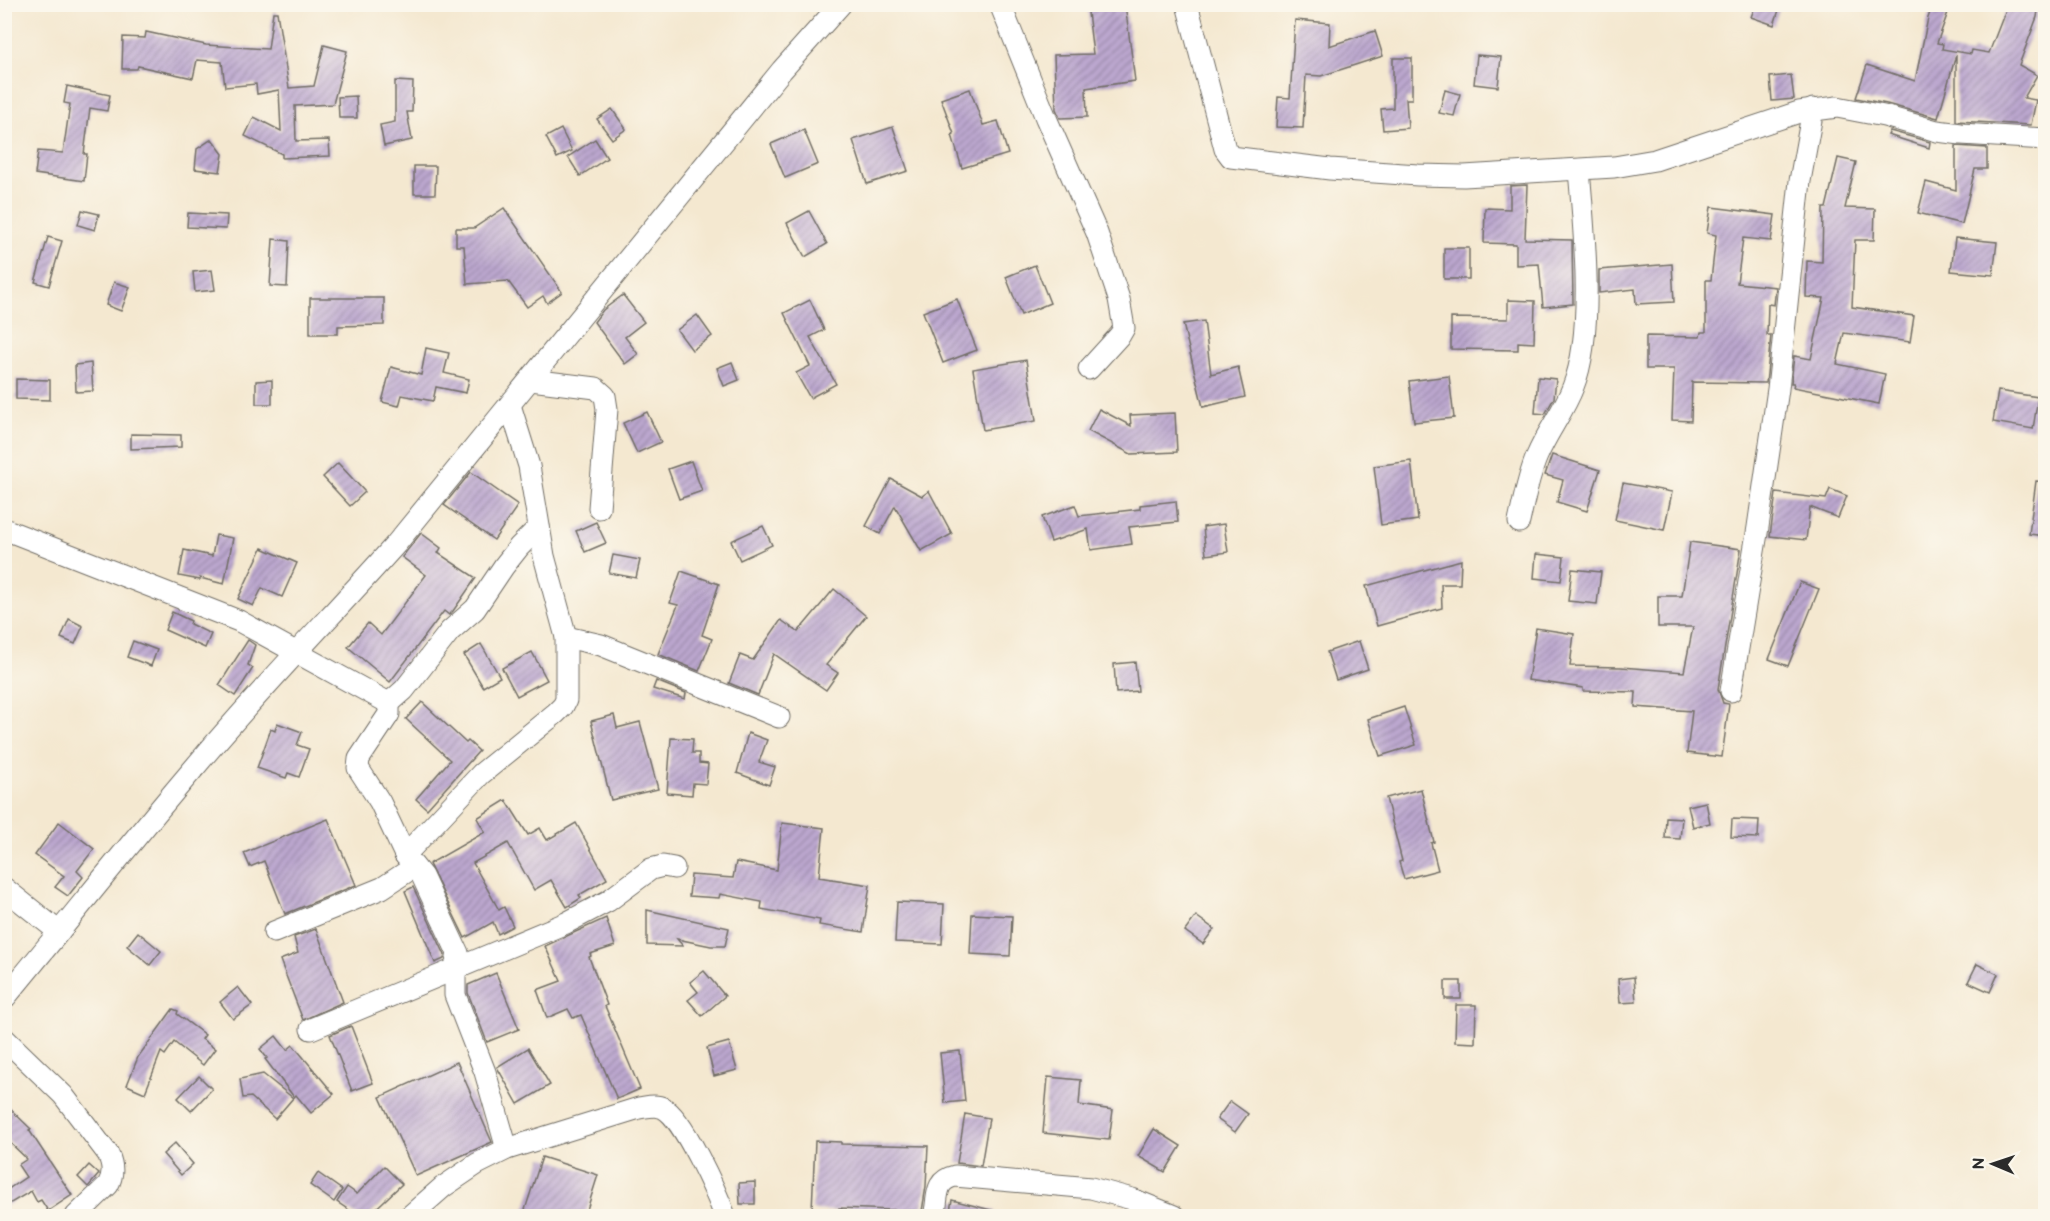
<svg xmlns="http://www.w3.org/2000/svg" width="2050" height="1221" font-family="'Balsamiq Sans',sans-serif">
  <defs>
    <pattern id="building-hatch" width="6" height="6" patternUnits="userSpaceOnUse" patternTransform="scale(1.5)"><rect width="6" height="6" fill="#bca7cf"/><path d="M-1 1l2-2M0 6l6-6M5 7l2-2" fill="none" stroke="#9988a8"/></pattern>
  </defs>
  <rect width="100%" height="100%" fill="#fbf7ec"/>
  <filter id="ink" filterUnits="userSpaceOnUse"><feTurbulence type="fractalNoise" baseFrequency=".0167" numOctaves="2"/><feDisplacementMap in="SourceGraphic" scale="12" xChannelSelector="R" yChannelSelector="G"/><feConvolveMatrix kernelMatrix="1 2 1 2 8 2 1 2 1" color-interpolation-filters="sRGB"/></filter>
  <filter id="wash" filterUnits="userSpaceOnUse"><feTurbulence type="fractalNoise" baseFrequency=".008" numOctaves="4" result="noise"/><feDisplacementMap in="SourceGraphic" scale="24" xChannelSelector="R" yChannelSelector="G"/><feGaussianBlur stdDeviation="1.35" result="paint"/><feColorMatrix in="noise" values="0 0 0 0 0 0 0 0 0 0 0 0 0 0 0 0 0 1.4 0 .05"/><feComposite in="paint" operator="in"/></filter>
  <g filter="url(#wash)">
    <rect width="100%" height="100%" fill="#f4e8d0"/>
    <g id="blocks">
      <!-- building -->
      <g fill="url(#building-hatch)">
        <path d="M1087 4H1125L1135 81 1086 88 1087 117 1060 118 1056 109 1054 55 1093 54Z"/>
        <path d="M1756 4H1781L1774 25 1751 17Z"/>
        <path d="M1933 4H1951L1937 43 1943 44 1942 49 1971 54 1972 50 1989 53 2008 4H2039L2037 17 2019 65 2037 75 2024 98 2036 100 2031 125 1956 121V55L1938 118 1887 104 1856 98 1867 65 1915 81 1928 18Z"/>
        <path d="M273 12H277L289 88 314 86 324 45 347 51 333 104 295 106 296 141 329 140 330 156 282 158V154L245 136 254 117 281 131 279 90 257 94 256 84 225 87 222 62 197 60 193 78 138 66 137 69H122L123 37 145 38 146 32 206 45 268 49Z"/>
        <path d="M1295 20 1330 23 1329 46 1375 31 1383 56 1321 76 1306 75 1303 128 1276 127 1278 97 1290 98Z"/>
        <path d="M1477 55 1501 57 1498 87 1474 84Z"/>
        <path d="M1393 58H1412V99H1406L1408 128 1383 130 1381 109 1393 108Z"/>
        <path d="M1791 75 1794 99 1772 101 1770 77Z"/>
        <path d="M395 81 413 82 412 112H407L412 140 384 146 380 125 395 122Z"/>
        <path d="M67 86 110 95 107 111 90 108 84 154H87L84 181 35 174 38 151 63 153 70 104 64 103Z"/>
        <path d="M970 89 983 125 998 121 1008 154 962 168 952 135 954 134 941 99Z"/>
        <path d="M1445 90 1460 94 1454 116 1439 113Z"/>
        <path d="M356 96 357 118H339L338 97Z"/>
        <path d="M612 109 626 129 612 139 597 119Z"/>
        <path d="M893 127 908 171 867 184 853 140Z"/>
        <path d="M561 129 572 151 557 158 546 137Z"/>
        <path d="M804 130 818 164 785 178 771 144Z"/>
        <path d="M1890 131 1930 142 1929 148 1888 135Z"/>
        <path d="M212 139 223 154 220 172 195 169 197 149Z"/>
        <path d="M595 139 607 158 580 176 568 157Z"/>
        <path d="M1956 146 1987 148V169H1975L1962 224 1918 213 1926 182 1956 190Z"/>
        <path d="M1838 158 1856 162 1845 208 1875 209 1874 240H1855L1852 307 1914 316 1910 342 1844 333 1837 364 1885 374 1879 404 1793 387 1794 383H1791L1794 356 1811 359 1824 298 1806 297 1807 261 1822 262 1823 208H1826Z"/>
        <path d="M414 166H436L435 194H414Z"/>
        <path d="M1527 185 1525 239 1572 240 1573 304 1543 307 1539 264 1516 265V244L1484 243 1485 208 1510 209V186Z"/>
        <path d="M1711 207 1775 215 1771 241 1743 238 1737 283 1776 287 1774 305 1768 304 1767 335H1771L1766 383 1692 382 1691 421 1672 420 1674 369H1646V336L1700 337 1701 332H1706V280H1711L1716 235 1707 233Z"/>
        <path d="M504 208 562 292 547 303 543 296 527 307 508 281 467 284 464 246H456V228H474Z"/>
        <path d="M82 210 99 214 95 230 78 225Z"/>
        <path d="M809 211 827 244 805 257 787 223Z"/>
        <path d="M188 213 227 215 226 229 187 227Z"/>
        <path d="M48 237 62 241 49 286 35 282Z"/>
        <path d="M1955 238 1997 242 1993 275 1951 271Z"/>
        <path d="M273 239 289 241 287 287 270 286Z"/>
        <rect x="1444" y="248" width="25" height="31"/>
        <path d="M1672 264 1674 302 1636 304 1635 289 1599 293V270Z"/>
        <path d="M1035 265 1050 303 1021 315 1006 277Z"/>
        <path d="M212 270 215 290 195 292 193 272Z"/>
        <path d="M114 282 130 287 121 311 106 305Z"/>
        <path d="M623 295 644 322 625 337 638 354 625 364 594 322 603 310Z"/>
        <path d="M310 298H384V325L338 326V334H310Z"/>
        <path d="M957 299 977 350 943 363 923 312Z"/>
        <path d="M810 300 824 330 810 337 836 384 810 398 796 373 810 366 784 313Z"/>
        <path d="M1508 300 1535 301 1534 343 1518 342V350L1451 349V318L1508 319Z"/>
        <path d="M697 315 712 336 692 350 677 330Z"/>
        <path d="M1204 321 1211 374 1238 367 1245 397 1203 407 1183 324Z"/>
        <path d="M426 348 449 353 444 373 469 379 466 393 436 387 433 401 402 395 399 406 382 402 391 367 421 375Z"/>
        <path d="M1026 360 1036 421 983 430 973 369Z"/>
        <path d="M732 362 739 380 724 386 717 368Z"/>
        <path d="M91 363 93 391 76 392 75 365Z"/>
        <path d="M1449 376 1454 418 1414 422 1409 381Z"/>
        <path d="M1538 377 1556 379 1554 398 1545 414 1535 413Z"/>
        <path d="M16 379 50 380V400L16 399Z"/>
        <path d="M272 380V404H256V381Z"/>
        <path d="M1998 391 2038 397 2033 429 1993 422Z"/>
        <path d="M1099 409 1131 426 1130 415 1175 413 1177 452 1131 454 1088 431Z"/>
        <path d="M647 412 661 442 637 453 623 423Z"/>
        <path d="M131 434 181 435V447L131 449Z"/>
        <path d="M1552 455 1600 470 1587 511 1557 502 1563 480 1545 475Z"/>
        <path d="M691 461 702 491 679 499 668 469Z"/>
        <path d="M1411 461 1418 520 1381 525 1374 466Z"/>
        <path d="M338 463 365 492 350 506 323 477Z"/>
        <path d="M471 472 518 505 494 540 444 505Z"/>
        <path d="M891 479 922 496 929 491 952 534 921 551 895 506 880 534 866 526Z"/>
        <path d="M2036 481 2046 482V536L2029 534Z"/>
        <path d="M1623 483 1672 492 1664 530 1615 520Z"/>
        <path d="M1830 489 1847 496 1838 518 1810 507 1806 540 1770 536 1776 493 1826 499Z"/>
        <path d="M1176 501 1178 522 1129 527 1132 544 1091 550 1088 529 1051 542 1042 517 1075 505 1079 516 1140 509V505Z"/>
        <path d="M596 522 606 543 585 552 576 531Z"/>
        <path d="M1224 524 1228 552 1206 555 1203 527Z"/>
        <path d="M763 526 772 545 740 560 731 541Z"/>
        <path d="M421 533 441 548 438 553 476 578 453 611 449 615 444 611 390 682 348 647 368 623 381 635 426 575 402 557Z"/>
        <path d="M216 535 233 538 224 584 200 578V580L179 576 184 550 212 556Z"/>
        <path d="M1690 542 1741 549 1718 689 1723 703 1729 704 1722 757 1687 753 1692 711 1635 707 1636 692 1583 691V688L1528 680 1536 628 1574 634 1570 666 1621 667 1684 672 1693 627H1658V596H1682Z"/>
        <path d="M262 548 297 563 282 597 262 588 253 606 238 599Z"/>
        <path d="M1536 554 1564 557 1561 581 1534 578Z"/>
        <path d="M613 555 640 560 636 578 609 573Z"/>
        <path d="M1461 560 1460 584H1441L1442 608 1377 626 1366 586Z"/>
        <path d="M1572 569 1601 572 1597 604 1568 601Z"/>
        <path d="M681 571 719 584 702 635 712 639 699 671 658 654 678 605 670 603Z"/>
        <path d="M1800 582 1819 589 1788 666 1769 659Z"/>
        <path d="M834 589 866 616 826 665 838 673 826 690 774 654 758 695 729 683 740 655 753 660 781 620 798 632Z"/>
        <path d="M172 612 191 621 190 624 211 634 205 648 165 630Z"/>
        <path d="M69 619 83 626 75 644 61 638Z"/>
        <path d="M248 640 255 645 248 665 253 668 235 696 219 685Z"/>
        <path d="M133 641 157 650 151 666 127 657Z"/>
        <path d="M1359 641 1368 669 1336 680 1327 652Z"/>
        <path d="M481 644 500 677 483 687 464 655Z"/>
        <path d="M532 652 547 680 517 696 502 668Z"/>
        <path d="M1135 662 1138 691 1116 693 1114 664Z"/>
        <path d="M656 681 686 693 685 699 653 689Z"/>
        <path d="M422 702 466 743 468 741 479 751 427 809 416 799 450 760 406 719Z"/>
        <path d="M1404 707 1416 745 1380 756 1368 719Z"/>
        <path d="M614 715 617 728 640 722 658 789 611 800 591 721Z"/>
        <path d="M277 723 302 732 297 745 309 749 299 777 288 773 286 778 257 768 271 729 275 731Z"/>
        <path d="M748 733 767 740 759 762 775 767 769 785 737 773Z"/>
        <path d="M671 738 693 739 692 753H699V763L708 764 706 784 693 783 692 795 667 793Z"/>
        <path d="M1421 789 1434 842 1431 843 1438 870 1404 879 1399 862 1402 861 1386 798Z"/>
        <path d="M506 800 528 835 540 828 547 840 576 823 607 879 579 895 581 898 567 907 551 880 534 890 508 843 473 863 499 910 504 907 513 926 498 934 493 922 465 938 429 864 485 832 477 818Z"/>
        <path d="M1706 802 1710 823 1693 827 1688 806Z"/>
        <path d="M1666 817 1682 818 1680 839 1665 838Z"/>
        <path d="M328 819 356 885 285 914 264 861 250 867 244 853Z"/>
        <path d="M1732 819 1759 820 1758 838 1731 837Z"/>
        <path d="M59 822 94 849 77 871 83 877 68 896 55 887 64 876 35 855Z"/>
        <path d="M782 823 824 828 819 877 870 885 863 932 819 925 820 920 761 909 762 902 720 894 719 898 689 896 691 875 733 878 736 862 777 870Z"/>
        <path d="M413 887 445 955 444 959 435 963 405 891Z"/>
        <path d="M897 902 944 904 942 944 895 942Z"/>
        <path d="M647 910 729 928 725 946H711L677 939 683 946 647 945Z"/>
        <path d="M972 914 1012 916 1010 956 970 954Z"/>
        <path d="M1196 916 1214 929 1203 944 1185 931Z"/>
        <path d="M606 918 615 946 590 954 591 956 589 957 607 1005 605 1006 640 1089 617 1099 581 1015 573 1018 568 1009 547 1018 537 990 561 981 545 946Z"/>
        <path d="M316 929 343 1002 303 1020 280 960 298 953 294 937Z"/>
        <path d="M138 932 161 951 150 965 127 946Z"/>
        <path d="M1977 964 1998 974 1990 992 1968 982Z"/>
        <path d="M704 971 725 996 702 1016 688 1000 698 992 690 982Z"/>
        <path d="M496 973 519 1029 487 1042 468 993V985Z"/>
        <path d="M1634 977 1636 1002 1620 1003 1618 979Z"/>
        <rect x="1445" y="981" width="16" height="18"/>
        <path d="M238 987 252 1005 233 1019 220 1002Z"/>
        <path d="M1456 1005H1476L1475 1043 1455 1042Z"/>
        <path d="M173 1009 178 1011 177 1014 205 1035 202 1039 215 1049 203 1065 174 1042 165 1055 161 1052 145 1093 127 1085 138 1057Z"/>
        <path d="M351 1026 373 1083 352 1091 330 1035Z"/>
        <path d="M276 1036 287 1050 293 1045 334 1094 311 1113 296 1095 294 1097 265 1059 267 1058 260 1049Z"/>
        <path d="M729 1042 737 1070 714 1076 707 1048Z"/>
        <path d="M528 1048 550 1085 518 1104 497 1067Z"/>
        <path d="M960 1051 965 1101 945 1103 940 1053Z"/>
        <path d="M457 1062 492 1142 416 1176 380 1097Z"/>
        <path d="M263 1074 293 1098 275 1119 251 1097 243 1098 240 1079Z"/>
        <path d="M199 1076 212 1089 191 1111 178 1098Z"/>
        <path d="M1048 1077 1081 1080 1079 1105 1113 1110 1109 1140 1043 1133Z"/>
        <path d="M1230 1101 1248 1114 1235 1132 1217 1119Z"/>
        <path d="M4 1103 31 1129 29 1130 72 1195 48 1211 41 1200 37 1202 31 1191 4 1207V1192L26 1177 18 1165 27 1159 4 1137Z"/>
        <path d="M965 1114 989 1118 981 1166 957 1163Z"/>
        <path d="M1154 1129 1181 1146 1165 1172 1138 1156Z"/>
        <path d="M815 1141 841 1142V1144L928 1146 926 1186 922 1211 839 1208V1211L812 1210Z"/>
        <path d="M175 1143 193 1164 181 1175 163 1154Z"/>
        <path d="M542 1157 598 1175 585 1216H523Z"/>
        <path d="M89 1165 99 1174 88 1187 78 1177Z"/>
        <path d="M384 1166 402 1184 368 1216H358L337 1202 347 1187 357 1194Z"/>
        <path d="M318 1173 342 1190 334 1202 310 1185Z"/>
        <path d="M755 1182V1204H740L739 1183Z"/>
        <path d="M952 1200 995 1211 994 1216H949Z"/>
      </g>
    </g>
  </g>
  <g filter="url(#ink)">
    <use href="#blocks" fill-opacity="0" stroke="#716d65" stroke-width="1.5"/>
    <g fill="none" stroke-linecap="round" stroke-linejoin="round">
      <!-- minor casing -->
      <g stroke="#716d65" stroke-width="23">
        <g id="minor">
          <path d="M1000 4 1046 118 1097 233 1119 299 1124 328 1120 335 1089 369"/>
          <path d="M1187 4 1225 149 1231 157 1330 169 1418 175 1464 176 1614 167 1655 160 1799 112 1837 107 1884 116 1937 131 1961 134 2046 139"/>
          <path d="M531 380 596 388 605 396 607 409 599 508"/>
          <path d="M1519 522C1524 500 1528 477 1537 456 1547 432 1564 411 1573 387 1595 333 1584 229 1579 170"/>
          <path d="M4 529 239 621 385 701 389 707V714L359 759 358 768 380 802 405 855 422 876 458 953 455 969V995L485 1072 507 1149"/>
          <path d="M566 637 601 645 779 717"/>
          <path d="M1731 691 1758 527 1778 389 1800 181 1813 109"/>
          <path d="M388 704 404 690 450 631 475 609 504 566 519 547 539 527"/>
          <path d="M405 855 481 774 556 713 563 706 566 700V637L544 556 529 466 510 405"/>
          <path d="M4 888 59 932"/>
          <path d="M274 932 382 888 414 867"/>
          <path d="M4 999C68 922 130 843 195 767 259 690 329 619 396 544L782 70 841 4"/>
          <path d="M311 1029 566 923 608 901 651 869 663 866 674 868"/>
          <path d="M4 1038 63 1095 108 1154C113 1165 114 1174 108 1185L76 1216"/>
          <path d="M410 1216 443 1187 477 1164 507 1149 639 1108C647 1107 655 1104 663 1108 683 1117 717 1194 725 1216"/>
          <path d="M934 1216C939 1198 933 1181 955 1176L1091 1188 1132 1199 1174 1216"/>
        </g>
      </g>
      <!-- minor -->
      <use href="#minor" stroke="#fff" stroke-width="21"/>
    </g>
  </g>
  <!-- margin -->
  <rect width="2050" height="1221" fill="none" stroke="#fbf7ec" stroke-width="24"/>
  <!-- north arrow -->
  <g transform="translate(1993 1164) rotate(272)" stroke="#fbf7ec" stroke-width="4.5" paint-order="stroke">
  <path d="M0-4.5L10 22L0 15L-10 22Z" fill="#2b2b2b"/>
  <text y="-9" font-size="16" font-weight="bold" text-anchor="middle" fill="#2b2b2b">N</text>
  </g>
</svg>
